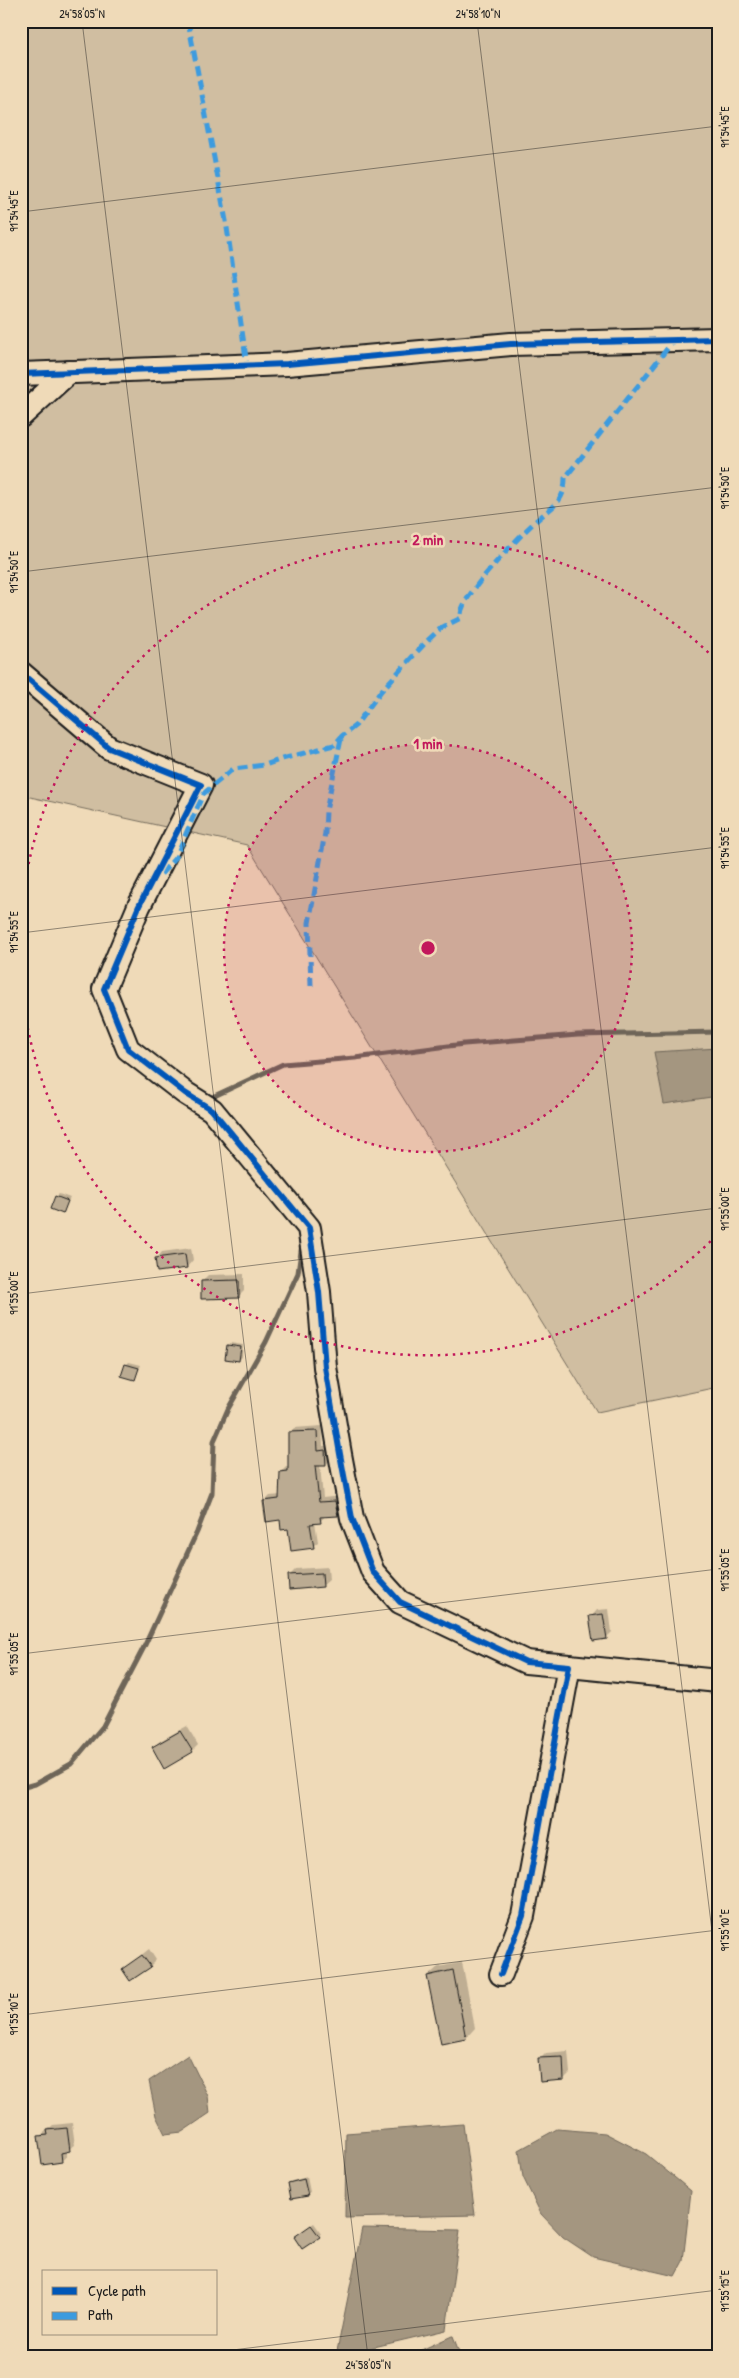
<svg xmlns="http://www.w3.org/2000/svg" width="739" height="2378" font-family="'Patrick Hand',sans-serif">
  <rect width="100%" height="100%" fill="#efdab8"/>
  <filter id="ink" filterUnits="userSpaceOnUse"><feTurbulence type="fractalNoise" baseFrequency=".02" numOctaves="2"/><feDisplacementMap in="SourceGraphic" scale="10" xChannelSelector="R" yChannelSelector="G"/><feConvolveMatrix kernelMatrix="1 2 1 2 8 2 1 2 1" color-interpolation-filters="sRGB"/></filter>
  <g filter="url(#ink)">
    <!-- green -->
    <path fill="#d0bea1" stroke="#766d5e" d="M21 21H718V1387L597 1412 247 845 21 795Z"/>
    <!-- water -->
    <g fill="#a49680" stroke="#6e6558">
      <path d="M718 1048V1096L664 1104 654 1052Z"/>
      <path d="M188 2055 208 2096 210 2113 182 2132 165 2134 156 2116 149 2081Z"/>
      <path d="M463 2124 475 2215 345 2218 346 2133Z"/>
      <path d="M557 2129 605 2133 646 2154 691 2191 683 2261 675 2276 593 2257 563 2237 541 2214 523 2177 519 2150Z"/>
      <path d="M362 2228 460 2230 446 2330 336 2356Z"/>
      <path d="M453 2336 461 2357H406L452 2336Z"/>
    </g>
    <!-- shadow -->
    <g fill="#0003">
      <path d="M59 1194 70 1198 62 1212 56 1197Z"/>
      <path d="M191 1248 193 1260 187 1267 158 1271 156 1259 162 1252Z"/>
      <path d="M244 1274V1291L238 1297 202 1281 208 1275Z"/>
      <path d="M231 1343 243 1345 242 1357 239 1360 228 1346Z"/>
      <path d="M129 1362 141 1365 135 1379 126 1365Z"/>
      <path d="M322 1426 323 1446H329L331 1460 326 1464 320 1465 323 1498 340 1496 342 1510 338 1514 325 1516 320 1522H315L318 1542 313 1546 289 1527 265 1501 270 1496 281 1495V1472L286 1467H289V1433L294 1428Z"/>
      <path d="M328 1567 329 1580 322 1586 289 1576 296 1569Z"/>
      <path d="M609 1609 612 1632 606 1638 591 1617 597 1610Z"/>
      <path d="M187 1726 198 1745 192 1751 154 1747 160 1741Z"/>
      <path d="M149 1949 156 1960 150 1966 124 1969Z"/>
      <path d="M462 1962 475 2028 466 2038 428 1976 438 1967Z"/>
      <path d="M568 2051 570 2073 564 2079 540 2059 546 2053Z"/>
      <path d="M72 2123 75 2145 66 2151 67 2156 61 2161 39 2137 53 2125Z"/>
      <path d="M307 2177 310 2192 307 2194 289 2183 292 2181Z"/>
      <path d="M314 2223 321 2233 319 2236 298 2234Z"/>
    </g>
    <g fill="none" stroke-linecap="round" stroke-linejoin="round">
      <!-- stream -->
      <g stroke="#6e6558" stroke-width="5">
        <path d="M210 1098 283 1064 355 1058 464 1044 578 1035 718 1032"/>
        <path d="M21 1788 35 1784 71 1764 103 1726 144 1647 197 1532 212 1493 214 1441 228 1409 266 1342 298 1273 302 1244"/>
      </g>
    </g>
    <!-- building -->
    <g fill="#bbab92" stroke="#1c1c1c">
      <path d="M55 1196 68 1201 63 1214 50 1209Z"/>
      <path d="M185 1254 187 1268 157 1272 155 1258Z"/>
      <path d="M239 1280V1298L201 1299V1281Z"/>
      <path d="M227 1345 241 1347 239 1361 225 1359Z"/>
      <path d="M125 1364 139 1368 135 1380 121 1376Z"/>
      <path d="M317 1431 318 1451 325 1450 326 1466H315L319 1502 335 1501 338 1516 320 1517 321 1523 310 1524 314 1548 291 1551 288 1529 281 1530 280 1520 266 1522 263 1501 279 1499 280 1472 288 1471V1432Z"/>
      <path d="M322 1573 323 1587 289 1590 288 1575Z"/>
      <path d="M603 1614 607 1639 593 1641 589 1616Z"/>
      <path d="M180 1731 193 1752 164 1769 152 1747Z"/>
      <path d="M142 1955 151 1967 130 1981 122 1969Z"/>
      <path d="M453 1970 466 2039 441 2044 427 1976Z"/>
      <path d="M563 2057 564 2080 540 2082 538 2058Z"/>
      <path d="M67 2128 70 2151 61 2153 62 2162 42 2165 38 2136 48 2135 47 2130Z"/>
      <path d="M304 2179 308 2196 291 2199 288 2183Z"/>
      <path d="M311 2225 320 2237 302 2249 294 2237Z"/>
    </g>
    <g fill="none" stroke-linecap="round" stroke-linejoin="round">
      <!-- minor casing -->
      <g stroke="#1c1c1c" stroke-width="26">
        <g id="minor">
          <path d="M21 374 287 364 511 344 718 339"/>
          <path d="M21 416 69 372"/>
          <path d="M21 673 109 748 201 785 139 906 104 989 128 1049 185 1093 212 1110 309 1228 319 1292 325 1367 340 1454 352 1518 373 1572 400 1602 526 1662 569 1666 523 1916 501 1974"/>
          <path d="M569 1666 718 1681"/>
        </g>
      </g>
      <!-- minor -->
      <use href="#minor" stroke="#efdab8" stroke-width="22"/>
      <!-- quiet -->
      <g stroke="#3c9bdf" stroke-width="5" stroke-dasharray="10 5" stroke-linecap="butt">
        <path d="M188 21 226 221 247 365"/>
        <path d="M161 874 176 857 203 794 233 769 265 765 282 759 334 745 342 736 356 725 381 691 426 642 441 628 461 618C461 615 461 610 463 607 470 588 521 534 537 520 553 506 565 502 565 478L674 340"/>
        <path d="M311 986 309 923 325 833 326 811 341 739"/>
      </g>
      <!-- cycleway casing -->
      <g stroke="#efdab8" stroke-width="9">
        <g id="cycleway">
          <path d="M21 374 287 364 511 344 718 339"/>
          <path d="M21 673 109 748 201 785 139 906 104 989 128 1049 185 1093 212 1110 309 1228 319 1292 325 1367 340 1454 352 1518 373 1572 400 1602 526 1662 569 1666 523 1916 501 1974"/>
        </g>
      </g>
      <!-- cycleway -->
      <use href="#cycleway" stroke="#0057b8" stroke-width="6"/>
    </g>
  </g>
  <!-- ticks -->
  <path fill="none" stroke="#1c1c1c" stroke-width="1" stroke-opacity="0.45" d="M82 21 368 2357M477 21 718 1980M21 212 718 126M21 572 718 487M21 933 718 847M21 1294 718 1208M21 1654 718 1569M21 2015 718 1930M176 2357 718 2290"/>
  <!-- distance rings -->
  <circle cx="428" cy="948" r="204" fill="#c2185b" fill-opacity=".12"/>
  <g fill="none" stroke="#c2185b" stroke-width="2.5" stroke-dasharray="2.5 5">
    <circle cx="428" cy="948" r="204"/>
    <path d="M716 1236A408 408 0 0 1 21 980M21 916A408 408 0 0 1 716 660"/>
  </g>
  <circle cx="428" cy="948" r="8" fill="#c2185b" stroke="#efdab8" stroke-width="2.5"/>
  <g font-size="15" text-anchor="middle" font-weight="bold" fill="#c2185b" stroke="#efdab8" stroke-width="5" stroke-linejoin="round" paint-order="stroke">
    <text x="428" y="545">2 min</text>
    <text x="428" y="749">1 min</text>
  </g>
  <!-- margin -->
  <rect width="739" height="2378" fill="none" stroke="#efdab8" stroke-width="55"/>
  <!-- legend -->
  <rect x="42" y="2270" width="175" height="65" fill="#efdab8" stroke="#9b8e7a"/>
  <rect x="52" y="2287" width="25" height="8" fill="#0057b8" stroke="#9b8e7a"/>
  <text x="88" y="2296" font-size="15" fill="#1c1c1c">Cycle path</text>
  <rect x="52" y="2312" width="25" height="8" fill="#3c9bdf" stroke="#9b8e7a"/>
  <text x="88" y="2320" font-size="15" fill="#1c1c1c">Path</text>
  <rect x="28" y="28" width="684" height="2322" fill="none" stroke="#1c1c1c" stroke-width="2"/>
  <g font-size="12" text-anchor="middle" fill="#1c1c1c">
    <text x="82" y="18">24°58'05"N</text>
    <text x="478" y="18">24°58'10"N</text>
    <text transform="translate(725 127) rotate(-90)" y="4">91°54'45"E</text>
    <text transform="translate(14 211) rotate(-90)" y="4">91°54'45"E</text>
    <text transform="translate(725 488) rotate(-90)" y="4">91°54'50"E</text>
    <text transform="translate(14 572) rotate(-90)" y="4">91°54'50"E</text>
    <text transform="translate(725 848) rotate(-90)" y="4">91°54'55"E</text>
    <text transform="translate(14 932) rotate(-90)" y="4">91°54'55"E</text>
    <text transform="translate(725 1209) rotate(-90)" y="4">91°55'00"E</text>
    <text transform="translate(14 1293) rotate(-90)" y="4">91°55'00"E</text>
    <text transform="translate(725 1570) rotate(-90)" y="4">91°55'05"E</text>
    <text transform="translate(14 1654) rotate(-90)" y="4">91°55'05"E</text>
    <text transform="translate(725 1930) rotate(-90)" y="4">91°55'10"E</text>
    <text transform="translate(14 2014) rotate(-90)" y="4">91°55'10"E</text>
    <text transform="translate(725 2291) rotate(-90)" y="4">91°55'15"E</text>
    <text x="368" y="2369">24°58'05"N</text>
  </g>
</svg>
